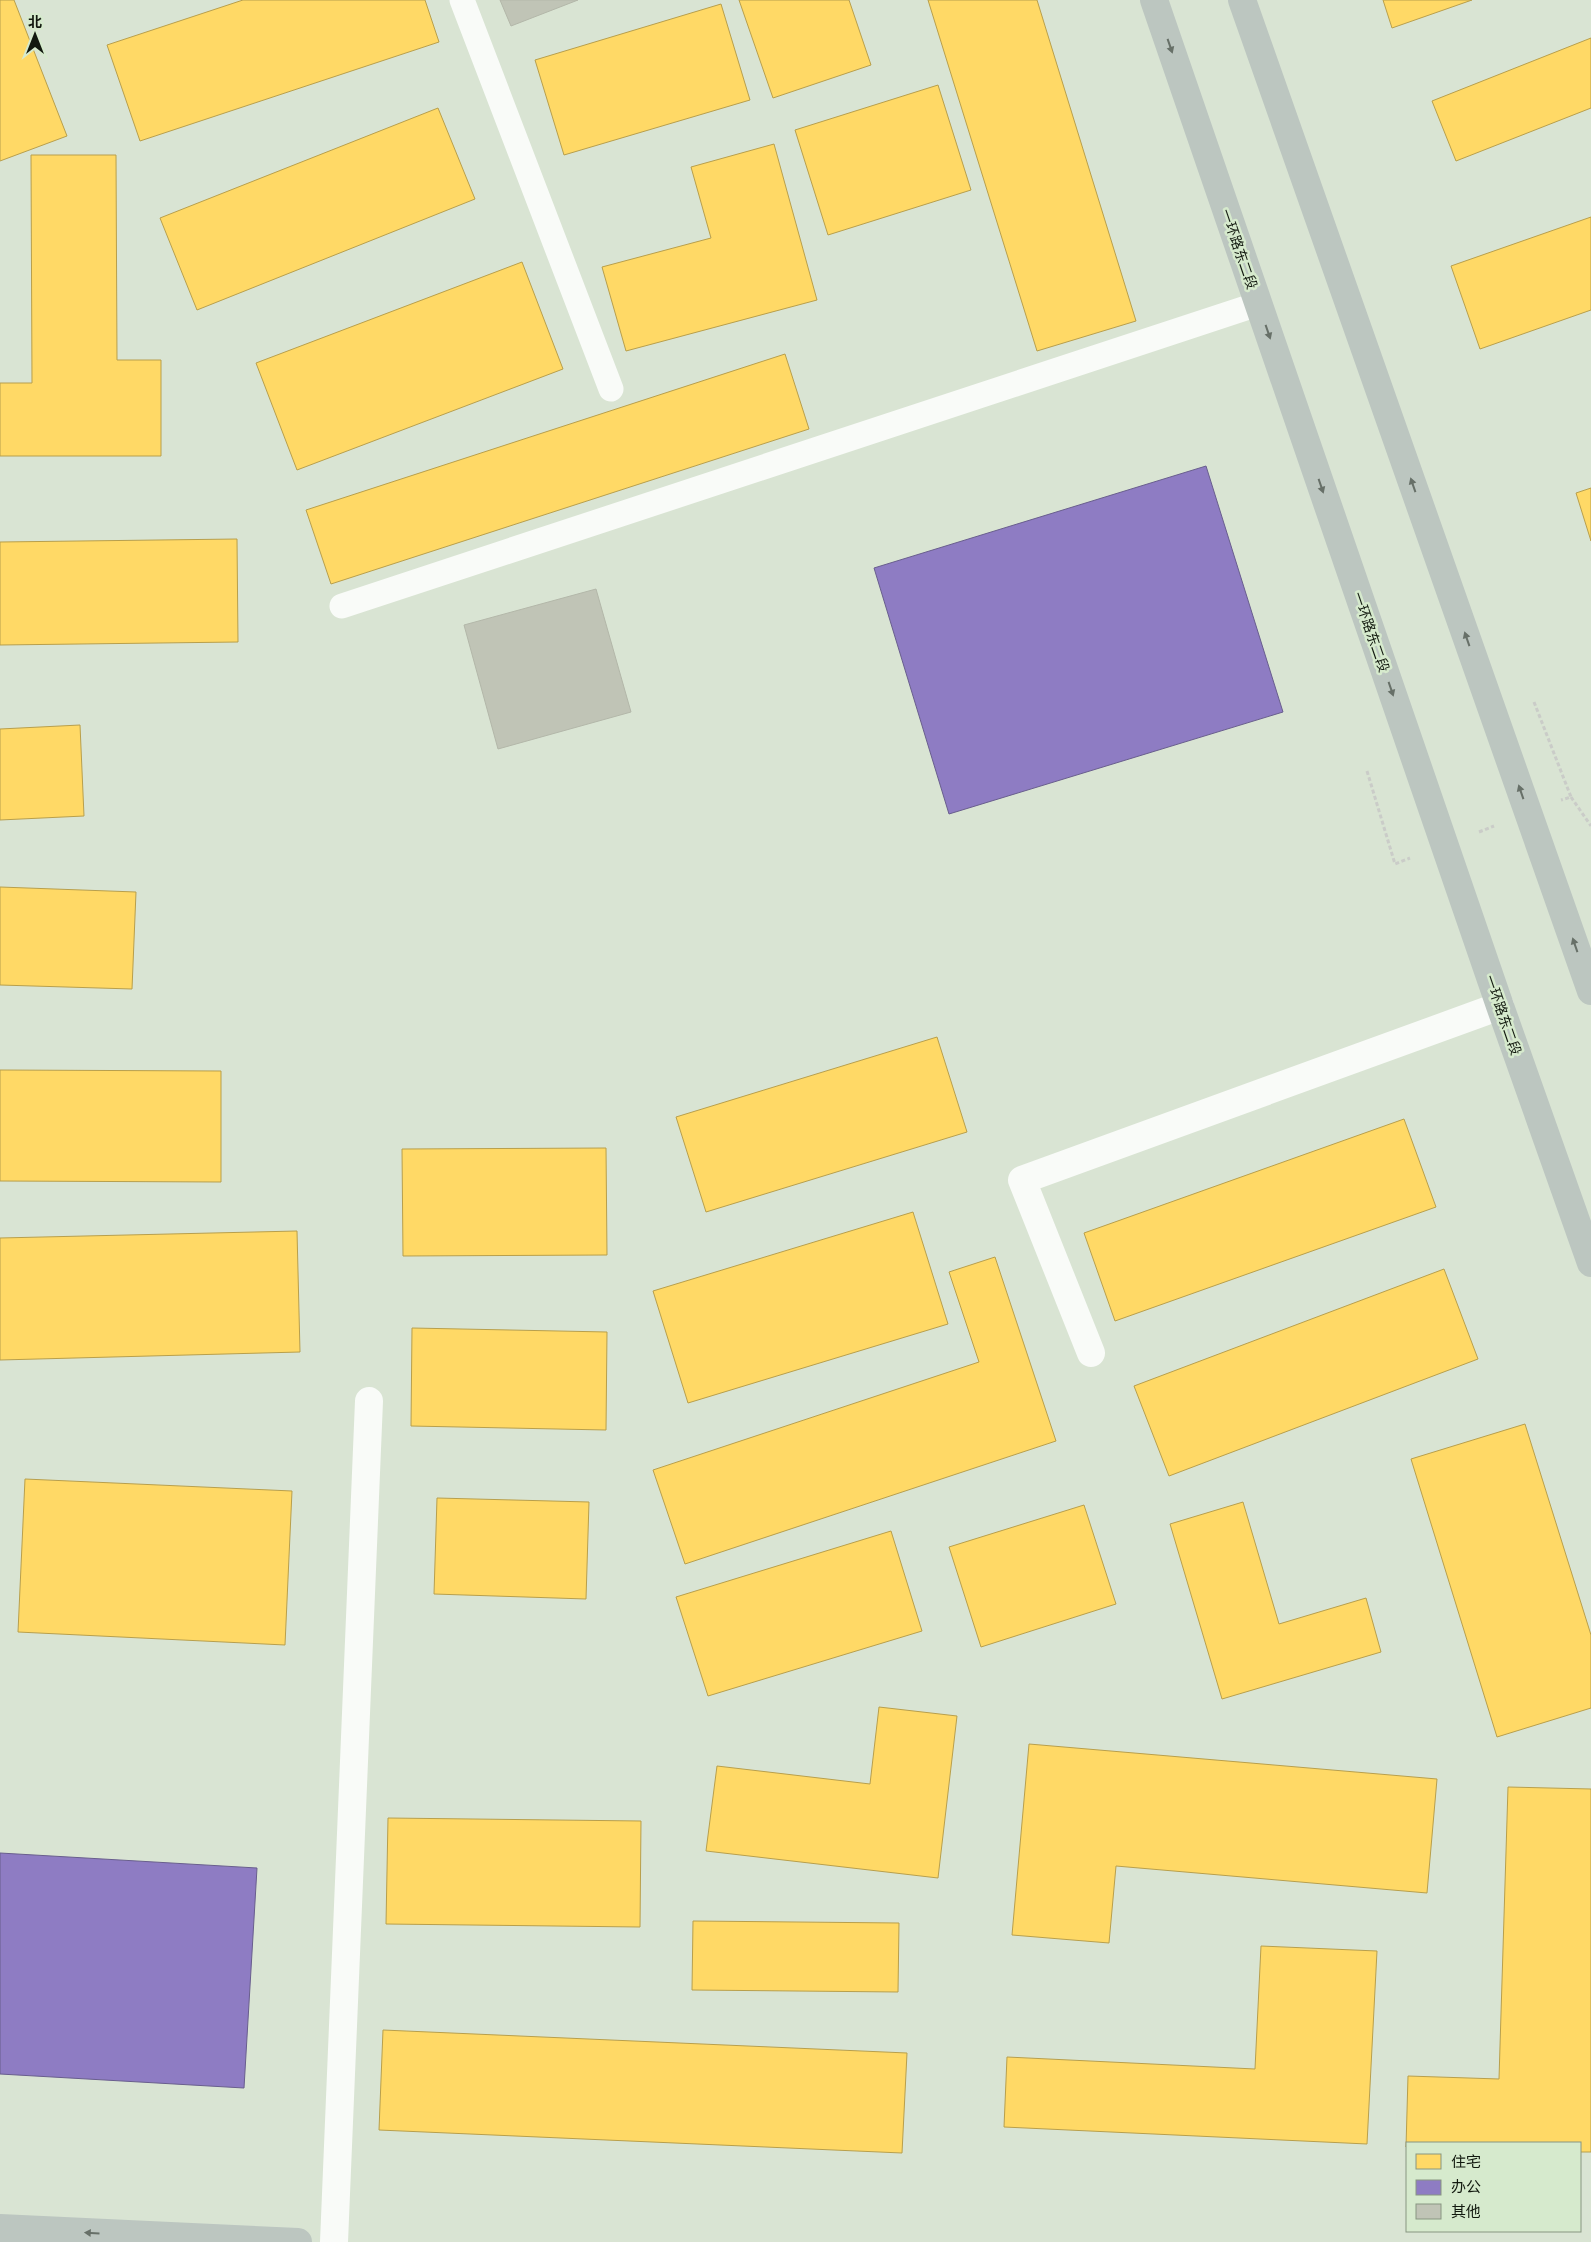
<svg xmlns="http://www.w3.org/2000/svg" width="1591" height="2242" font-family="Rubik,'Noto Sans SC',sans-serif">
  <rect width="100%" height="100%" fill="#d9e4d3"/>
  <!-- homes -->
  <g fill="#ffd966" stroke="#b89f4c">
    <path d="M0 0H14L67 136 0 161Z"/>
    <path d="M243 0H425L439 42 140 141 107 45Z"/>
    <path d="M739 0H849L871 65 773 98Z"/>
    <path d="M928 0H1037L1136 321 1037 351Z"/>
    <path d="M1383 0H1472L1392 28Z"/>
    <path d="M721 4 750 100 564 155 535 60Z"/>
    <path d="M1591 38V108L1456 161 1432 101Z"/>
    <path d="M938 85 971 190 828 235 795 130Z"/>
    <path d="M438 108 475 199 197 310 160 218Z"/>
    <path d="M774 144 817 300 626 351 602 267 711 238 691 167Z"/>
    <path d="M31 155H116L117 360H161V456H0V383H32Z"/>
    <path d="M1591 217V310L1480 349 1451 266Z"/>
    <path d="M522 262 563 369 297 470 256 363Z"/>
    <path d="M785 354 809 429 331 584 306 510Z"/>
    <path d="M1591 488V541L1576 493Z"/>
    <path d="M237 539 238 642 0 645V542Z"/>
    <path d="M80 725 84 816 0 820V729Z"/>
    <path d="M0 887 136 892 132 989 0 985Z"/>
    <path d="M937 1037 967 1132 706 1212 676 1117Z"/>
    <path d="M0 1070 221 1071V1182L0 1181Z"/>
    <path d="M1404 1119 1436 1207 1115 1321 1084 1233Z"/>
    <path d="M606 1148 607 1255 403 1256 402 1149Z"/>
    <path d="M913 1212 948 1324 688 1403 653 1291Z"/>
    <path d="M297 1231 300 1352 0 1360V1238Z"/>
    <path d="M995 1257 1056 1441 685 1564 653 1470 979 1362 949 1272Z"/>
    <path d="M1444 1269 1478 1359 1169 1476 1134 1386Z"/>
    <path d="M412 1328 607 1332 606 1430 411 1426Z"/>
    <path d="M1525 1424 1591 1635V1708L1497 1737 1411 1459Z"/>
    <path d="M25 1479 292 1491 285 1645 18 1632Z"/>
    <path d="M437 1498 589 1502 586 1599 434 1594Z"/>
    <path d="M1243 1502 1279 1624 1366 1598 1381 1652 1222 1699 1170 1524Z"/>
    <path d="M1084 1505 1116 1604 981 1647 949 1547Z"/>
    <path d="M891 1531 922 1631 708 1696 676 1597Z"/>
    <path d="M879 1707 957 1716 938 1878 706 1851 717 1766 870 1784Z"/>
    <path d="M1029 1744 1437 1779 1427 1893 1116 1866 1109 1943 1012 1935Z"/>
    <path d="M1508 1787 1591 1789V2152H1580V2143H1407L1406 2147 1408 2076 1499 2079Z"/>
    <path d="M388 1818 641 1821 640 1927 386 1924Z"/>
    <path d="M693 1921 899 1923 898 1992 692 1990Z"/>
    <path d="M1261 1946 1377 1951 1367 2144 1004 2127 1007 2057 1255 2069Z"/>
    <path d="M383 2030 907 2053 902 2153 379 2130Z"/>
  </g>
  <!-- offices -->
  <g fill="#8e7cc3" stroke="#695e8d">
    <path d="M1206 466 1283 712 949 814 874 568Z"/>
    <path d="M0 1853 257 1868 244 2088 0 2074Z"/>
  </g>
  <!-- building -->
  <g fill="#c0c4b6" stroke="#b3b7a9">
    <path d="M500 0H578L511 26Z"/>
    <path d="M596 589 631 712 498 749 464 625Z"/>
  </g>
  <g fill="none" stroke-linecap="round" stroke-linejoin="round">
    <!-- path -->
    <g stroke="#caccc8" stroke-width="3" stroke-dasharray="4 2.5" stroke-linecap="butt">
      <path d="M1534 702 1571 797 1561 800"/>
      <path d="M1367 771 1395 864 1410 858"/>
      <path d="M1571 797 1591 826"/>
      <path d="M1479 832 1494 826"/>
    </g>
    <!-- lane -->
    <g stroke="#f9fbf8" stroke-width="25">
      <path d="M462 0 611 389"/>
      <path d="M342 606 1258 304"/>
    </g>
    <!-- street -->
    <g stroke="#f9fbf8" stroke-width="28">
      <path d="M1091 1353 1022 1180 1500 1006"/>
      <path d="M334 2242 369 1401"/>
    </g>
    <!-- primary -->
    <g stroke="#bcc6c0" stroke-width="28">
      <path d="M1154 0 1500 1006 1591 1263"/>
      <path d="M1242 0 1591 991"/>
      <path d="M0 2228 298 2242"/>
    </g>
  </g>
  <!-- one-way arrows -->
  <defs><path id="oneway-solid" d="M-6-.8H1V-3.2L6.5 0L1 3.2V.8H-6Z" transform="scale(1.25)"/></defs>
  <g fill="#677068">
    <use href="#oneway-solid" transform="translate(1170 46) rotate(71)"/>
    <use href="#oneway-solid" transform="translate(1268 332) rotate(71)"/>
    <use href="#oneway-solid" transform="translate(1413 485) rotate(-109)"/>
    <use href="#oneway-solid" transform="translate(1321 486) rotate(71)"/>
    <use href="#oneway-solid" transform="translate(1467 639) rotate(-109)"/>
    <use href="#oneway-solid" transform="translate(1391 689) rotate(71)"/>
    <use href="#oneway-solid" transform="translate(1521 792) rotate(-109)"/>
    <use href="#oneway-solid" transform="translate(1575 945) rotate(-109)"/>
    <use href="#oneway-solid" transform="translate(92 2233) rotate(-177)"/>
  </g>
  <g text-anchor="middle" stroke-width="5" stroke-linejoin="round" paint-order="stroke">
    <!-- street labels -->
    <g font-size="14" fill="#12190f" stroke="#d6eacd">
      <text transform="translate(1239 249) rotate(71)" y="5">一环路东二段</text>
      <text transform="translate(1371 632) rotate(71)" y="5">一环路东二段</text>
      <text transform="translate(1503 1015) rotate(71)" y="5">一环路东二段</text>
    </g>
  </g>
  <!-- legend -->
  <rect x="1406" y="2142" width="175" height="90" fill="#d6eacd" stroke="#889681"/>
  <rect x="1416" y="2154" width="25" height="15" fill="#ffd966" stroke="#889681"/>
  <text x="1451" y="2167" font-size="15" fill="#12190f">住宅</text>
  <rect x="1416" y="2180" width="25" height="15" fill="#8e7cc3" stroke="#889681"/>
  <text x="1451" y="2192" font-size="15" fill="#12190f">办公</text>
  <rect x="1416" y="2204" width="25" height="15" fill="#c0c4b6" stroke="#889681"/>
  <text x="1451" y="2217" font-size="15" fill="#12190f">其他</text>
  <!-- north arrow -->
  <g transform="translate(35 35)" stroke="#d6eacd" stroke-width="4" paint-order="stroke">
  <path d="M0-4L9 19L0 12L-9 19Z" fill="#12190f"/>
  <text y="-8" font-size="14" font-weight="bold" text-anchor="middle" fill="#12190f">北</text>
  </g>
</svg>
